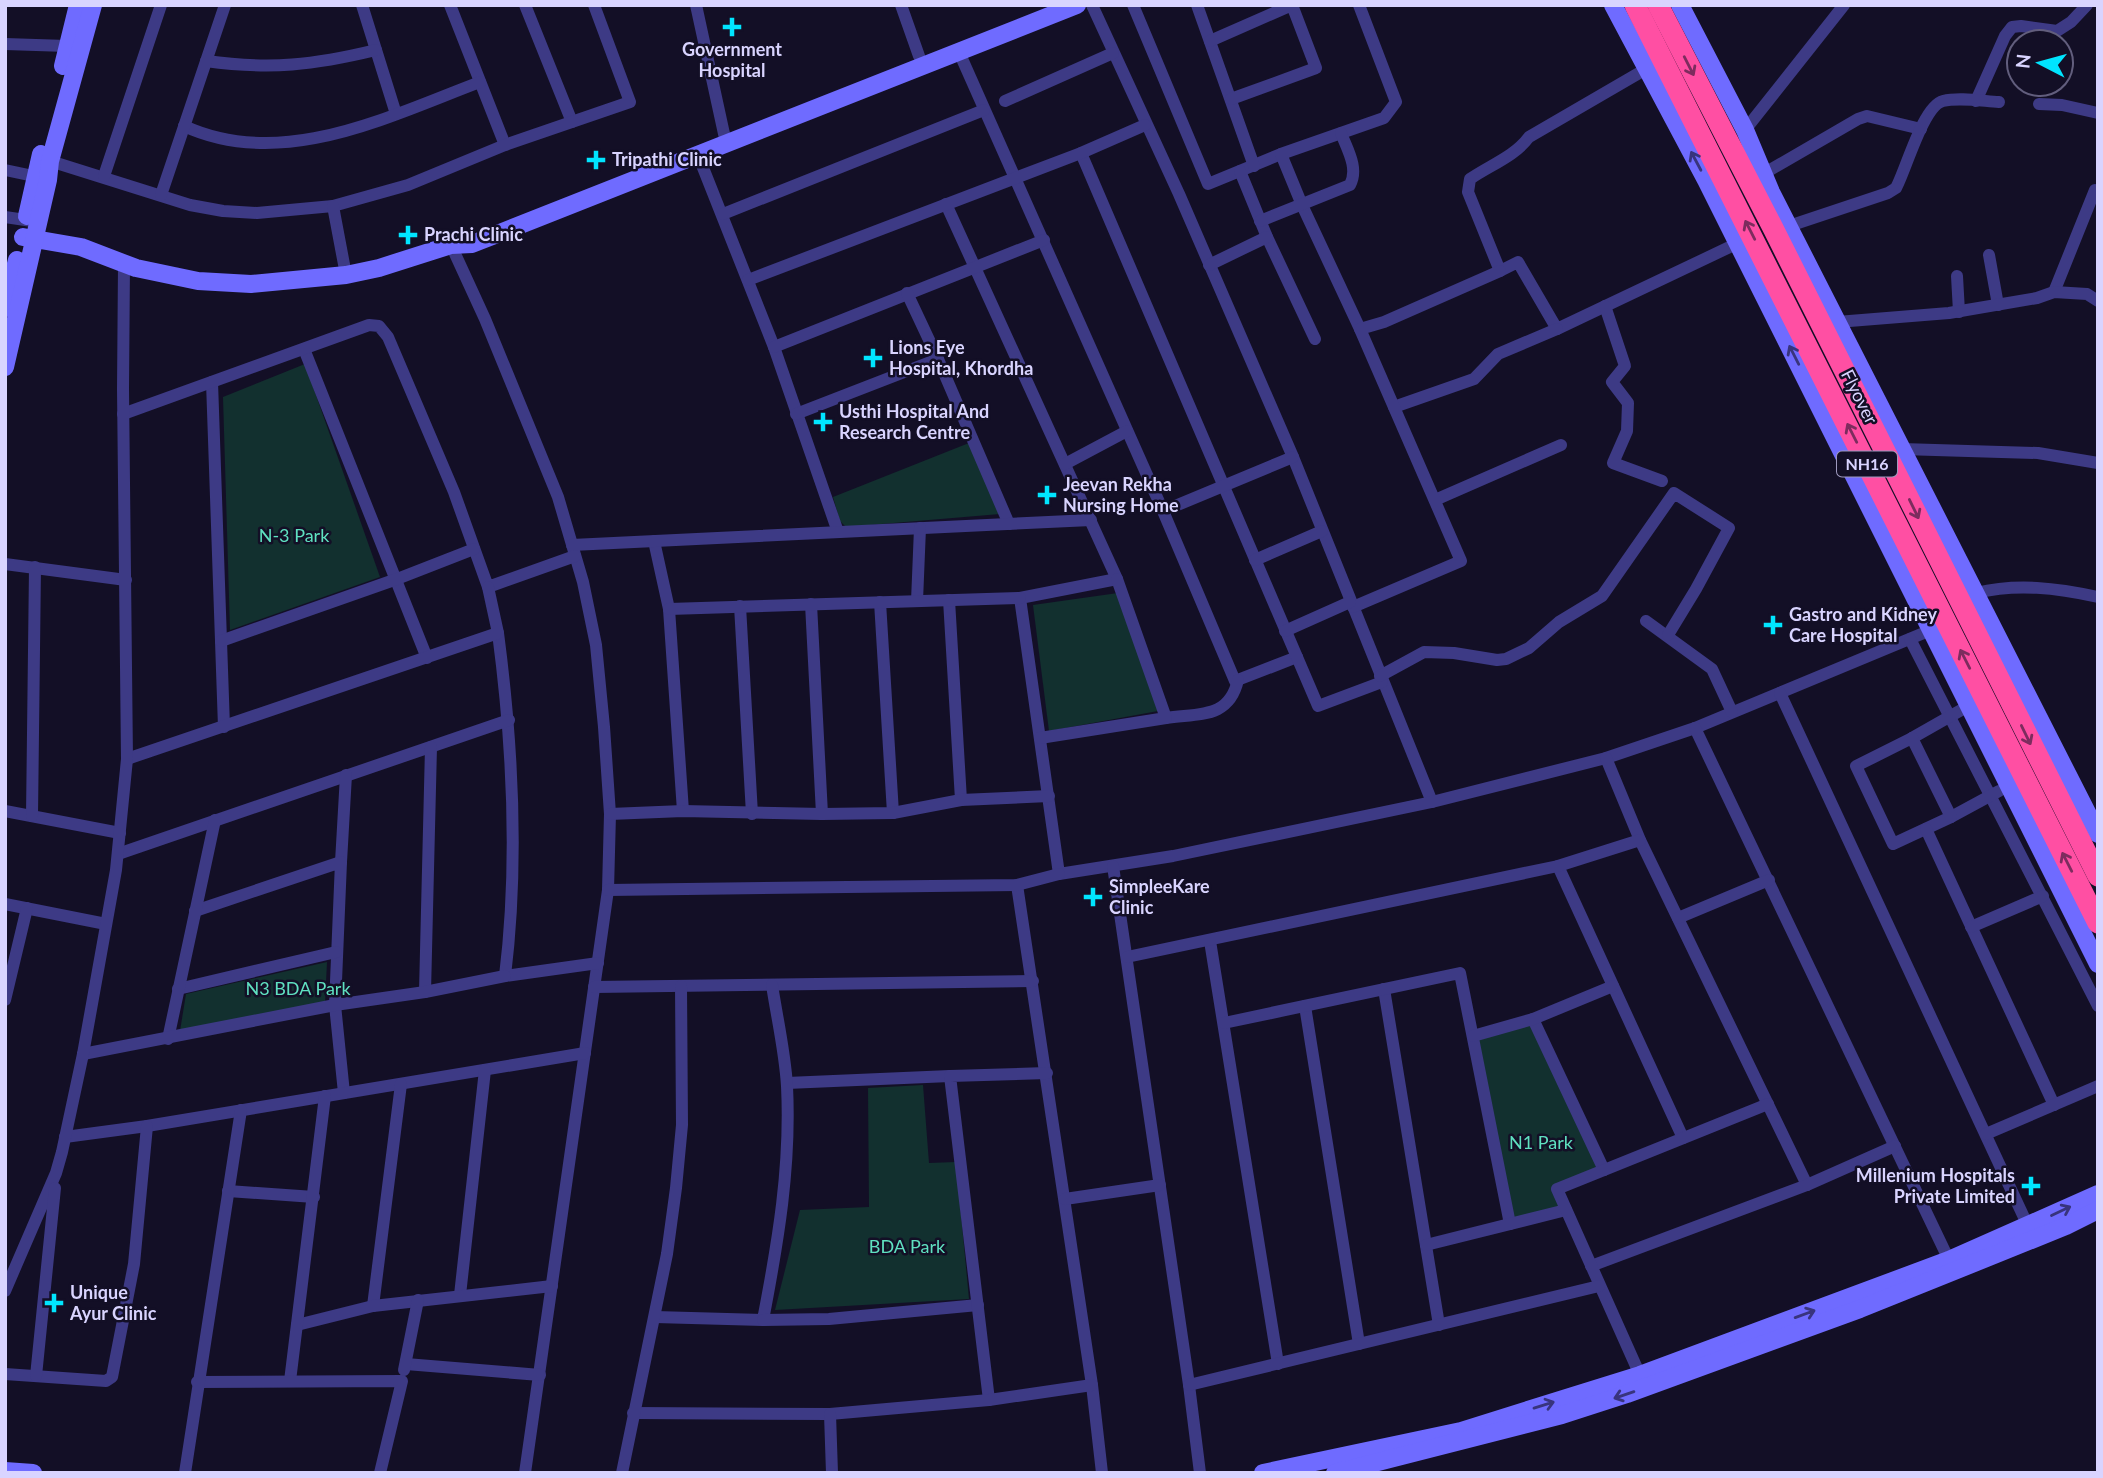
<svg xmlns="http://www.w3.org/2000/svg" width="2103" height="1478" font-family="Lato,sans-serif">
  <rect width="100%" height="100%" fill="#130f26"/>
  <!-- green -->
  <g fill="#12302f">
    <path d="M305 364 380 577 230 630 223 397Z"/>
    <path d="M969 443 1000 514 846 527 840 521 833 497Z"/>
    <path d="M1118 593 1158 711 1049 731 1033 605Z"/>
    <path d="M327 962 325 1003 180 1031 186 994Z"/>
    <path d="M1533 1019 1604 1170 1557 1189 1566 1210 1510 1224 1473 1037Z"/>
    <path d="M923 1085 929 1163 956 1162 969 1299 775 1310 800 1210 869 1207 868 1088Z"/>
  </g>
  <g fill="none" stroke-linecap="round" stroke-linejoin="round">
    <!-- street -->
    <g stroke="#3d3a85" stroke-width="12">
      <path d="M362 5 396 114"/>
      <path d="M450 5 505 145"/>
      <path d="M525 5 572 122"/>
      <path d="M696 5 726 143"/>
      <path d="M901 5 919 56"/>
      <path d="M1092 5 1179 194 1293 457 1432 802"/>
      <path d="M1133 5 1208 184 1281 154"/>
      <path d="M1197 5 1254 166"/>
      <path d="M1359 5 1396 102 1384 118 1281 154 1302 205 1360 329"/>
      <path d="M1210 41 1292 5 1316 68 1231 99"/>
      <path d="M5 44 67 46"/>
      <path d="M959 52 1163 511 1235 681 1297 657"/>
      <path d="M206 61C271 70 314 65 376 50"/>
      <path d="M1646 69 1529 137C1514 157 1490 165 1470 179L1468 192 1500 271 1518 262 1557 329 1736 244"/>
      <path d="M1005 101 1113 53"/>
      <path d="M1976 101 2005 36 2012 27 2021 26 2057 31 2071 22 2087 5"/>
      <path d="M2039 104 2062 105 2098 113"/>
      <path d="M184 126C282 171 387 117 480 82"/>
      <path d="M1745 130 1844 5"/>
      <path d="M1081 153 1318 706 1382 682"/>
      <path d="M698 155 774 347 838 532"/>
      <path d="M50 161 190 205 223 211 257 213 333 206 408 185 505 145 630 102 594 5"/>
      <path d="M5 170 43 178"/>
      <path d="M1240 171 1267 237 1315 339"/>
      <path d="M1763 174 1858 119 1867 116 1921 129"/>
      <path d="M104 176 161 5"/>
      <path d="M161 195 225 5"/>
      <path d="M946 204 1117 579 1020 598 1059 874 1173 856 1432 802 1606 758 1695 728 1931 630"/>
      <path d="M333 206 346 275"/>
      <path d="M723 214 984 110"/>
      <path d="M5 217 32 221"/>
      <path d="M1260 221 1350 185C1359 168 1347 149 1341 133"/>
      <path d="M1789 226 1888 193 1896 188C1906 170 1923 106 1943 101 1959 97 1982 101 1999 102"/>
      <path d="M451 245 485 319 558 497 583 582 596 645 604 727 610 814 608 890 525 1473"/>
      <path d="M1989 255 1998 305"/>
      <path d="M1209 265 1267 237"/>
      <path d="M1957 276 1959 312"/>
      <path d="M748 280 1081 153 1145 125"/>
      <path d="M2054 292 2095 190"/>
      <path d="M1605 306 1625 366 1612 382 1628 403 1627 431 1613 463 1662 481"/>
      <path d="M1837 322 1949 313 2037 298 2054 292 2087 294 2098 301"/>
      <path d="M774 347 1044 240"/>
      <path d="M304 349 427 658"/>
      <path d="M938 359 1009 524"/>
      <path d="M212 382 224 727"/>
      <path d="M1394 407 1474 379 1498 354 1557 329"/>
      <path d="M123 414 369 325 379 326 388 337 454 492 488 587 575 556"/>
      <path d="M796 414 938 359 907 293"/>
      <path d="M1902 449 2038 453 2098 463"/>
      <path d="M1065 464 1127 431"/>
      <path d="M1435 500 1561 445"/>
      <path d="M1163 511 1293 457"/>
      <path d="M654 541 669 609 683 811"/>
      <path d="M572 545 1091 520"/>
      <path d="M1255 560 1322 531"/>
      <path d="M5 564 126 580"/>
      <path d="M1976 593C2017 583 2057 588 2098 597"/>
      <path d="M949 600 961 800"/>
      <path d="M917 601 920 528"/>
      <path d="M880 602 893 813"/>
      <path d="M811 604 822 814"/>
      <path d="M740 606 752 814"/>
      <path d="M1353 607 1461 561 1360 329 1384 322 1500 271"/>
      <path d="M669 609 1020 598"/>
      <path d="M1646 621 1712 669 1732 712"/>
      <path d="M1285 631 1350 602"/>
      <path d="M498 633C513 747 519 862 505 976L598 963"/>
      <path d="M1910 639 2098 1006"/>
      <path d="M221 641 397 579 474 549"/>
      <path d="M1380 676 1424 652 1454 653 1497 660 1506 659 1529 648 1559 622 1602 596 1674 493 1729 528 1696 589 1668 635"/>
      <path d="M1780 693 2028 1226"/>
      <path d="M1970 705 1912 738 1856 766 1893 844 1951 817 1999 791"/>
      <path d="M1166 718C1199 713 1229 719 1238 680"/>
      <path d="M1695 728 1949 1260"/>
      <path d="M1040 738 1166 718 1117 579"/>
      <path d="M1912 738 1951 817"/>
      <path d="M1606 758 1640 840 1807 1185"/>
      <path d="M127 759 498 633 488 587"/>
      <path d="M5 811 120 833"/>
      <path d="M610 814 683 811 822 814 893 813 961 800 1049 796"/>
      <path d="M32 816 35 567"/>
      <path d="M1926 829 2054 1105"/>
      <path d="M118 854 509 720"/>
      <path d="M341 862 346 775"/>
      <path d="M1113 866 1189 1385 1200 1473"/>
      <path d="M1558 866 1683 1138"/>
      <path d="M1017 885 1092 1385 1102 1473"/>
      <path d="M608 890 1017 885 1059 874"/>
      <path d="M5 904 106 924"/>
      <path d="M195 911 341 862 335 1005 344 1093"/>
      <path d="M1678 918 1769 880"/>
      <path d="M1971 927 2043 896"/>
      <path d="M1210 941 1278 1364"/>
      <path d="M1127 957 1558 866 1640 840"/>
      <path d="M594 987 1033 981"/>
      <path d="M178 989 336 952"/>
      <path d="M1384 989 1439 1325"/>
      <path d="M425 992 431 747"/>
      <path d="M5 1000 27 908"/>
      <path d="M1305 1006 1359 1344"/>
      <path d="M1533 1019 1604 1170"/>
      <path d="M1224 1023 1460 973 1510 1224"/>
      <path d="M1473 1036 1533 1019 1613 986"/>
      <path d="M168 1039 215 820"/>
      <path d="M83 1054 335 1005 425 992 505 976"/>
      <path d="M787 1083 950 1076"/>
      <path d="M1986 1134 2098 1086"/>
      <path d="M65 1137 147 1126 585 1053"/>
      <path d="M228 1191 314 1197"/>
      <path d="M1065 1199 1160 1185"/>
      <path d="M1426 1245 1566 1210"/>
      <path d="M1591 1266 1807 1185 1895 1146"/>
      <path d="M5 1291 56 1173 62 1152 83 1054 116 870 127 759 123 389 124 264"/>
      <path d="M460 1295 485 1070"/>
      <path d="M373 1306 401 1084"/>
      <path d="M655 1317 763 1320C778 1242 791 1166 787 1086 785 1052 777 1018 772 985"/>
      <path d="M763 1320 829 1319 978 1305"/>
      <path d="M297 1325 373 1306 552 1286"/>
      <path d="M406 1364 540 1375"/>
      <path d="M404 1370 418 1300"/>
      <path d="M5 1374 106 1381 112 1377 134 1264 147 1126"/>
      <path d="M1640 1375 1557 1189 1768 1104"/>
      <path d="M36 1376 55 1188"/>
      <path d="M290 1381 325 1096"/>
      <path d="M197 1382 402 1381 380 1473"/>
      <path d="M1189 1385 1599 1286"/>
      <path d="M989 1400 950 1076 1047 1073"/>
      <path d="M633 1413 830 1414 989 1400 1092 1385"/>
      <path d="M830 1414 832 1473"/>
      <path d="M185 1473 241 1110"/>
      <path d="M622 1473 667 1254 676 1188 682 1125 681 986"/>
    </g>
    <!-- secondary -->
    <g stroke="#6f6bff" stroke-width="18">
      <path d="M1613 5 1706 180 2098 964"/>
      <path d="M1680 5 1745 130 1771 192 2098 834"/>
      <path d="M63 66 78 5"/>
      <path d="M27 216 41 154"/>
      <path d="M23 237 81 247 136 268 198 281 251 284 346 275 379 268 451 245 472 244 1077 5"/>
      <path d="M5 308 17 260"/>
      <path d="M5 367 48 180 50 161 93 5"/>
      <path d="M5 1471 33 1473"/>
      <path d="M1263 1473 1461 1431 1640 1375 1949 1260 2098 1194"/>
      <path d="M1335 1473 1562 1415 1627 1394 1860 1309 2066 1226 2098 1210"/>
    </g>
    <!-- highway -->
    <g stroke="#ff4fa3" stroke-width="21">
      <path d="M1635 5 2098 923"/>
      <path d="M1658 5 1774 230 2098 876"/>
    </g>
  </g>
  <!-- one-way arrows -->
  <defs><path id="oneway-shaft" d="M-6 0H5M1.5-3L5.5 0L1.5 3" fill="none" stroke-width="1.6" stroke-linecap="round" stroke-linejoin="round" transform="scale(1.75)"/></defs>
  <g stroke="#7d2c5e">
    <use href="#oneway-shaft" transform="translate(1689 66) rotate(63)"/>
    <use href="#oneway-shaft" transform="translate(1750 230) rotate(-117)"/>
    <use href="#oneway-shaft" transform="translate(1852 433) rotate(-117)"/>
    <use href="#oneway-shaft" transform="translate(1914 509) rotate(64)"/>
    <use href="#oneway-shaft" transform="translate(1965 659) rotate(-117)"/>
    <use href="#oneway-shaft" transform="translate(2026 735) rotate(64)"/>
    <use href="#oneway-shaft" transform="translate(2067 862) rotate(-117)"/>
  </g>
  <g stroke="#38347d">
    <use href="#oneway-shaft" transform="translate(1696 161) rotate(-118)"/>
    <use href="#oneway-shaft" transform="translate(1794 355) rotate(-117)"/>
    <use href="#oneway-shaft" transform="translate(2061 1211) rotate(-25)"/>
    <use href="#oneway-shaft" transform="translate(1805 1314) rotate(-20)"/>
    <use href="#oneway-shaft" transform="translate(1624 1395) rotate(161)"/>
    <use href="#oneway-shaft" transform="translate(1544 1405) rotate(-17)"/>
  </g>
  <!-- markers -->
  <g fill="#00e5ff" stroke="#130f26" stroke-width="2.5">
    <path d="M728.5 16.5h7v7h7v7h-7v7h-7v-7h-7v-7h7z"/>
    <path d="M592.5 149.5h7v7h7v7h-7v7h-7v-7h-7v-7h7z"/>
    <path d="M404.5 224.5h7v7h7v7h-7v7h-7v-7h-7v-7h7z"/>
    <path d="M869.5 347.5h7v7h7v7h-7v7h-7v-7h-7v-7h7z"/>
    <path d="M819.5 411.5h7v7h7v7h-7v7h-7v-7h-7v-7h7z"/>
    <path d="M1043.5 484.5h7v7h7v7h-7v7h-7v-7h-7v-7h7z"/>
    <path d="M1769.5 614.5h7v7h7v7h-7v7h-7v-7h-7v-7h7z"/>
    <path d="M1089.5 886.5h7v7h7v7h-7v7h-7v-7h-7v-7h7z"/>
    <path d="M2027.5 1175.5h7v7h7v7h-7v7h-7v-7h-7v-7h7z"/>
    <path d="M50.5 1292.5h7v7h7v7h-7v7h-7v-7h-7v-7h7z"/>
  </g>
  <g text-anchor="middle" stroke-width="5" stroke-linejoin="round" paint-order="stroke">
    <!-- shield labels -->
    <rect fill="#130f26" stroke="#9e99be" stroke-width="2" x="1837" y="451.5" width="60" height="25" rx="5"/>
    <g font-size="16" font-weight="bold" fill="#d9d4ff">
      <text x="1867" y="470">NH16</text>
    </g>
    <!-- poi labels -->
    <g font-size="18" font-weight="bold" fill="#d9d4ff" stroke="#130f26" text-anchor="start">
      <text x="732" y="56" text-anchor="middle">Government<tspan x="732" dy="21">Hospital</tspan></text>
      <text x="612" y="166">Tripathi Clinic</text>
      <text x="424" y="241">Prachi Clinic</text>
      <text x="889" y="354">Lions Eye<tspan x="889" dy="21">Hospital, Khordha</tspan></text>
      <text x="839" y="418">Usthi Hospital And<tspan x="839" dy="21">Research Centre</tspan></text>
      <text x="1063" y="491">Jeevan Rekha<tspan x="1063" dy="21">Nursing Home</tspan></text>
      <text x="1789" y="621">Gastro and Kidney<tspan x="1789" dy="21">Care Hospital</tspan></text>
      <text x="1109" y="893">SimpleeKare<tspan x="1109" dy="21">Clinic</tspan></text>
      <text x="2015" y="1182" text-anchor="end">Millenium Hospitals<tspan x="2015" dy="21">Private Limited</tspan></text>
      <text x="70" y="1299">Unique<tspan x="70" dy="21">Ayur Clinic</tspan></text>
    </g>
    <!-- street labels -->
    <g font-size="18" fill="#d9d4ff" stroke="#130f26">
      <text transform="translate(1859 397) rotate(63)" y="6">Flyover</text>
    </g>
    <!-- park labels -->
    <g font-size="18" fill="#5fe0c0" stroke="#130f26">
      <text x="294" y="542">N-3 Park</text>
      <text x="298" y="995">N3 BDA Park</text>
      <text x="1541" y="1149">N1 Park</text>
      <text x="907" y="1253">BDA Park</text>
    </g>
  </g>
  <!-- border -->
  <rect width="2103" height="1478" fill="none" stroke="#d9d4ff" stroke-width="14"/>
  <!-- north arrow -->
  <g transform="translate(2040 63) rotate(276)"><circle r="33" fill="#130f26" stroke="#625e7d" stroke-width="2"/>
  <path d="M0-5L12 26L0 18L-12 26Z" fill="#00e5ff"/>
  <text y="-10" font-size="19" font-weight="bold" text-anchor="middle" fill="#d9d4ff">N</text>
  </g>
</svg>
